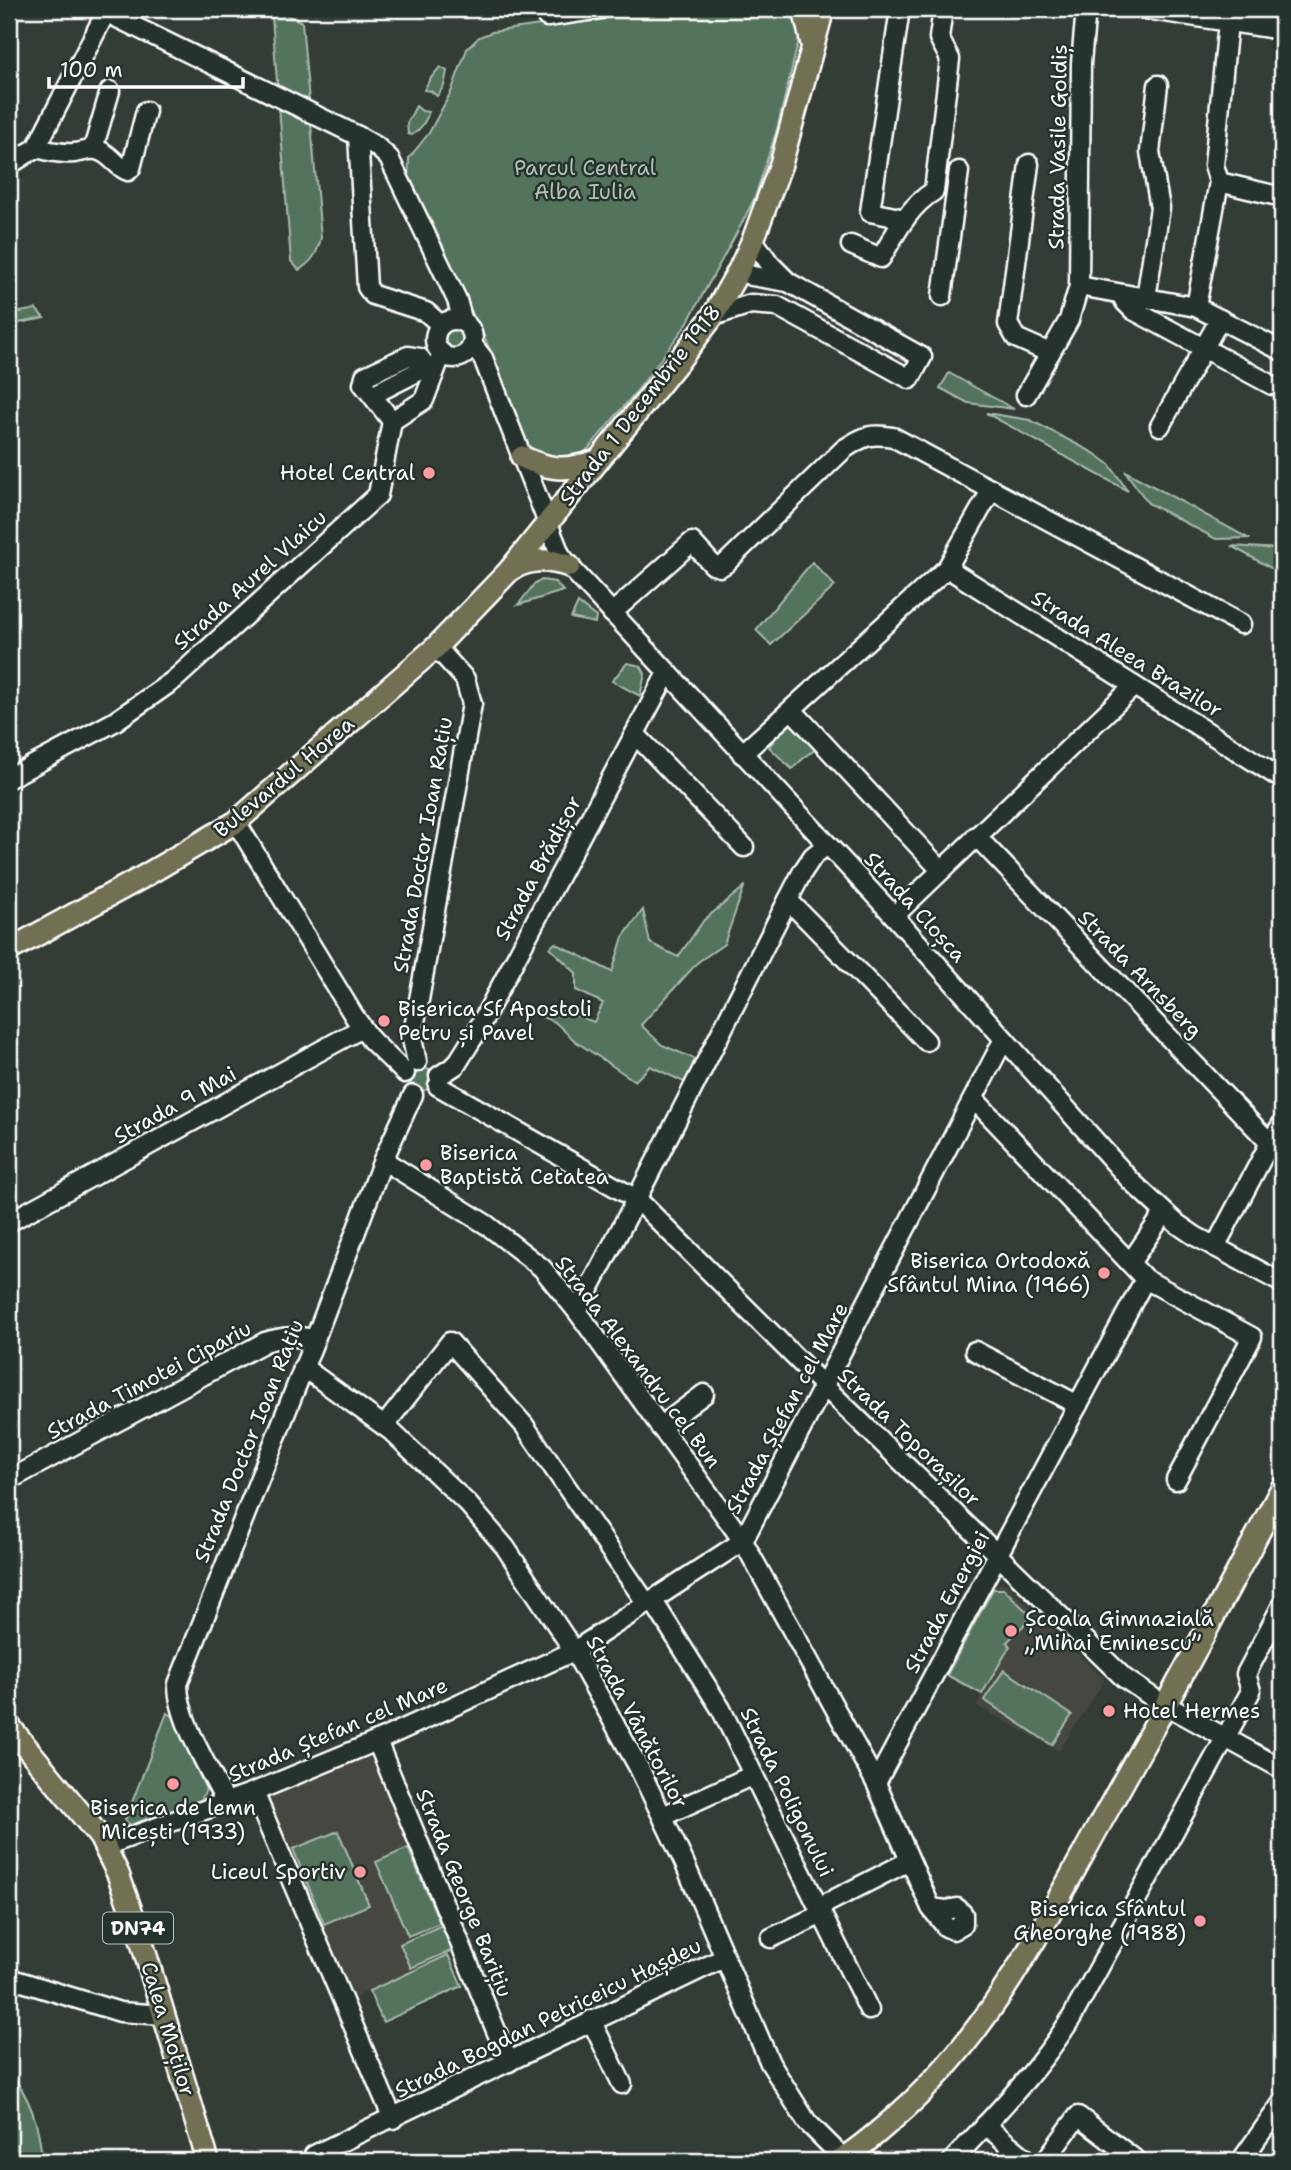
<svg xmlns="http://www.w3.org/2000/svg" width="1291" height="2170" font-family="'Shantell Sans',sans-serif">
  <rect width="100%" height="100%" fill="#343c36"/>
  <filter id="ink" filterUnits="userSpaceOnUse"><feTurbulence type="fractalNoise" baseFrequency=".0143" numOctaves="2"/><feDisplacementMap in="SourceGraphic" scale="14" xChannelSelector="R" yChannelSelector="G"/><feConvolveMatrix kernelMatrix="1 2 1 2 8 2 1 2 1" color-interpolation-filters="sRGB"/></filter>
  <g filter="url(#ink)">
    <!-- built -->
    <g fill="#444640">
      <path d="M1005 1583 1105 1680 1059 1751 977 1706 981 1696 944 1676 992 1585Z"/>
      <path d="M375 1746 453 1950 355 1998 260 1795Z"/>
    </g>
    <!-- green -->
    <g fill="#52735d" stroke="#a8b9ae" stroke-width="2">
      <path d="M266 9H274L302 22 321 238C317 254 312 262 299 270L291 261 272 17Z"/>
      <path d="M653 9H796L801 31 777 129 755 197 741 225 686 325 640 387 589 448 575 460 559 463 533 454 523 437 485 338 408 186 409 158 429 133 451 92 467 49 479 37 492 32Z"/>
      <path d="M440 67 447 71 444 86 437 96 431 91 424 90 430 79Z"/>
      <path d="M416 106 422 111 429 112C426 121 420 130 412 135L408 134 407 123Z"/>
      <path d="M36 309 44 318 9 325V314Z"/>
      <circle cx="454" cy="339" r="10"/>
      <path d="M949 373 1014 409 968 403 940 388Z"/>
      <path d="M986 413 1030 420 1094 453 1109 464 1128 491Z"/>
      <path d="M1125 471 1248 538 1216 539 1148 503Z"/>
      <path d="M1231 546 1282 549V574Z"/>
      <path d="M812 562 835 586 771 645 756 630Z"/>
      <path d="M542 580 555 582 563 591 518 605 535 583Z"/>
      <path d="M578 603 596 617 595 623 571 618Z"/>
      <path d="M627 663 641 666 645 674 640 696 612 681Z"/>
      <path d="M787 724 815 728 821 747 808 754 792 769 769 747Z"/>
      <path d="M744 887 724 944 698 962 641 1025 662 1045 695 1059 686 1083 650 1066 635 1081 575 1041 555 1022 524 1010 558 1009 594 1022 603 1003 576 990V973L550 948 555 943 612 972 623 937 643 910 650 943 678 957 704 920Z"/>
      <circle cx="421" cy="1079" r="12"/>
      <path d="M993 1589H1004L1032 1617 1007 1642 1010 1646 982 1694 947 1675Z"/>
      <path d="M1004 1670 1072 1715 1052 1745 984 1700Z"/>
      <path d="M167 1713 173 1716 206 1790 201 1800 130 1825 125 1820Z"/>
      <path d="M338 1831 369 1905 324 1924 293 1849Z"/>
      <path d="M408 1848 440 1923 408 1936 376 1862Z"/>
      <path d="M442 1925 453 1950 411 1968 400 1944Z"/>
      <path d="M448 1955 462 1986 383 2022 369 1991Z"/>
      <path d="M9 2072C31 2097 40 2128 42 2161H9Z"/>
    </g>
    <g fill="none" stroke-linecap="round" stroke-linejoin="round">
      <!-- minor casing -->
      <g stroke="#fff" stroke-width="23">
        <g id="minor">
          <path d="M99 9 358 136 367 287 373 295 426 312 441 325"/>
          <path d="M900 9 870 212 905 219"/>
          <path d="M1144 9 1282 30"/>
          <path d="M547 17 601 9"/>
          <path d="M1269 28 1273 9"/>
          <path d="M358 136 376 146 389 158 457 300 463 322"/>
          <path d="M36 148C49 151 61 154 74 153 82 152 89 149 96 150 110 152 116 167 128 171L131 168 146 111"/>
          <path d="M93 149 110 91"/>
          <path d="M1029 164 1008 324 1016 338 1050 353"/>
          <path d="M9 165 36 148 106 12"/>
          <path d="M1219 182 1282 197"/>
          <path d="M851 245 881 258C895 234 909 206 934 191L950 59 939 38 943 9"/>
          <path d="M739 270 752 276 788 282"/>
          <path d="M1079 286 1196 307 1282 351"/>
          <path d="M1121 294 1125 302 1133 310 1272 385"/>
          <path d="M942 296 959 171"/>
          <path d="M1146 298 1160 208 1150 152 1158 85"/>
          <path d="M1196 307 1219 182 1214 165 1228 22"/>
          <path d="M713 316 751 304 777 306 910 379 922 357 788 282 770 264 753 240"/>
          <circle cx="454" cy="339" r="19"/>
          <path d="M472 344 483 358 560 554 569 566 894 916 1131 1181 1176 1223 1195 1236 1282 1283"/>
          <path d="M372 395 427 367"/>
          <path d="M1026 395 1069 320 1079 286 1081 63 1086 9"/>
          <path d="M392 421 363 384 365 376 408 356 420 358 433 376"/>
          <path d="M1160 426 1220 319"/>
          <path d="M947 568 1282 779"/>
          <path d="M612 613 692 542 713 565 720 567 725 564 844 449C864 436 870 433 893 437L1241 624"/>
          <path d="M792 710 941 870"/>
          <path d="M635 734 744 847"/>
          <path d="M742 754 947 568 992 489"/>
          <path d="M9 778 114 722 174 680 378 495 392 421 424 400 442 353"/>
          <path d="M236 822 354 1016 371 1040 405 1073"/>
          <path d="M976 836 1270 1143"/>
          <path d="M788 900 926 1041"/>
          <path d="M894 916 1134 686"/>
          <path d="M417 1062 412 1039 472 704 465 679 436 647"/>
          <path d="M439 1076 456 1065 476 1033 667 673"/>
          <path d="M438 1086 638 1200 825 1387 1124 1678 1155 1699 1282 1769"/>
          <path d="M974 1099 1145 1279 1252 1337 1176 1480"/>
          <path d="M383 1160 487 1225 542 1268 577 1311 743 1541 876 1783 931 1908 946 1927 953 1930 963 1924V1914L957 1908 946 1910 931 1908"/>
          <path d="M9 1222 362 1028"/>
          <path d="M1215 1247 1270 1143 1282 1124"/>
          <path d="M1130 1263 1164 1213"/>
          <path d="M577 1311C656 1167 727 1017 803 871L813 856 827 845"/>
          <path d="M975 1351 1078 1405"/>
          <path d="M303 1367 391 1431 468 1504 505 1547 574 1651 639 1768 684 1862 770 2063 807 2122 846 2161"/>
          <path d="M384 1426 450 1342 524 1425 647 1604"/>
          <path d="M660 1427 704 1394"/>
          <path d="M9 1480 265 1342C283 1336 297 1336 315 1339"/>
          <path d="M653 1601 721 1709 869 2010"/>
          <path d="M377 1741 509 2062"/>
          <path d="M876 1783 1145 1279"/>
          <path d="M254 1792 393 2119"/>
          <path d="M226 1803C210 1769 178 1721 178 1684L315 1339 383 1160 413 1095"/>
          <path d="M663 1816 753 1775"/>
          <path d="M105 1846 254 1792 377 1741 574 1651 743 1541 1004 1039"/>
          <path d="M819 1907 909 1861"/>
          <path d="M771 1938 822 1914"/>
          <path d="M9 1978 120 2012 164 2015"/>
          <path d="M591 2020 622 2084"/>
          <path d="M985 2125 1029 2161"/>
          <path d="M314 2155 724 1958"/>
          <path d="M952 2161C996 2113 1037 2073 1072 2017L1251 1691 1246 1674 1282 1605"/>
          <path d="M1045 2161 1078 2116 1137 2161"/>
          <path d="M1241 2161 1282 2103"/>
        </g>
      </g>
      <!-- major casing -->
      <g stroke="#fff" stroke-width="26">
        <g id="major">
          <path d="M804 9 812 44"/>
          <path d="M522 457C552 471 565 471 597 461"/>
          <path d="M510 570C530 558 548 559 569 566"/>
          <path d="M9 950 141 878 236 822 436 647 509 571 677 363 713 316 739 270 753 240 781 164 823 9"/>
          <path d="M9 1726 100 1837 118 1874 139 1933 208 2161"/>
          <path d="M839 2161C859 2149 876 2134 893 2119 990 2036 1046 1920 1107 1811 1167 1704 1225 1596 1282 1488"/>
        </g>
      </g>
      <!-- minor -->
      <use href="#minor" stroke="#26332d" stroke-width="18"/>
      <!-- major -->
      <use href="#major" stroke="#716f52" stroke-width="21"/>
    </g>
  </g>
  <!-- markers -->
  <g fill="#ff9aa2" stroke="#26332d" stroke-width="2.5">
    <circle cx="429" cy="473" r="7"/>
    <circle cx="384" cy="1021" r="7"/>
    <circle cx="426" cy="1165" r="7"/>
    <circle cx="1104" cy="1273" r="7"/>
    <circle cx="1011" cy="1631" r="7"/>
    <circle cx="1109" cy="1711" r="7"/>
    <circle cx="173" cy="1784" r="7"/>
    <circle cx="360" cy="1872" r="7"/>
    <circle cx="1200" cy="1921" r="7"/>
  </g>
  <g text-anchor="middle" stroke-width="5" stroke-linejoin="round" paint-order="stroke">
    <!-- shield labels -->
    <rect fill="#26332d" stroke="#bec2c0" stroke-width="2" x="103" y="1912.5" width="70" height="31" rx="5"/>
    <g font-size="19" font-weight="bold" fill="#fff">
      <text x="138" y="1935">DN74</text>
    </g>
    <!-- street labels -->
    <g font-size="21" fill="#fff" stroke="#26332d">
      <text transform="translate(1058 147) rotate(-89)" y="7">Strada Vasile Goldiș</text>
      <text transform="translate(640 405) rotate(-52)" y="7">Strada 1 Decembrie 1918</text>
      <text transform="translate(250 580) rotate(-42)" y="7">Strada Aurel Vlaicu</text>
      <text transform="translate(1127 654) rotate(32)" y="7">Strada Aleea Brazilor</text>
      <text transform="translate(284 777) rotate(-40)" y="7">Bulevardul Horea</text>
      <text transform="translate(423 845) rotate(-80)" y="7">Strada Doctor Ioan Rațiu</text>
      <text transform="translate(538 868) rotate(-62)" y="7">Strada Brădișor</text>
      <text transform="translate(915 907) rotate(48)" y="7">Strada Cloșca</text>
      <text transform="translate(1140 974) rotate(46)" y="7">Strada Arnsberg</text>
      <text transform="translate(175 1105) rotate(-29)" y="7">Strada 9 Mai</text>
      <text transform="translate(638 1362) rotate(53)" y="7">Strada Alexandru cel Bun</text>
      <text transform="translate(149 1380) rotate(-28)" y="7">Strada Timotei Cipariu</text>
      <text transform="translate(787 1408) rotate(-62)" y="7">Strada Ștefan cel Mare</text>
      <text transform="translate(909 1437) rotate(44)" y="7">Strada Toporașilor</text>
      <text transform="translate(249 1441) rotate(-68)" y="7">Strada Doctor Ioan Rațiu</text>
      <text transform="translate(947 1602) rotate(-62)" y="7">Strada Energiei</text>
      <text transform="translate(637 1722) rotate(62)" y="7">Strada Vânătorilor</text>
      <text transform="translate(338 1730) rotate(-23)" y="7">Strada Ștefan cel Mare</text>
      <text transform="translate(787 1792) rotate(64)" y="7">Strada Poligonului</text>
      <text transform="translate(464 1893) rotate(68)" y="7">Strada George Barițiu</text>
      <text transform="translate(548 2018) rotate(-26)" y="7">Strada Bogdan Petriceicu Hașdeu</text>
      <text transform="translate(168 2029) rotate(73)" y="7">Calea Moților</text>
    </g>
    <!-- park labels -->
    <g font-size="21" fill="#b1c0b6" stroke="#26332d">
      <text x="585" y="175">Parcul Central<tspan x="585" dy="24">Alba Iulia</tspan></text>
    </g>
    <!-- poi labels -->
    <g font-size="21" fill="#fff" stroke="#26332d" text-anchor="end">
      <text x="415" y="480">Hotel Central</text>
      <text x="398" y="1016" text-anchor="start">Biserica Sf Apostoli<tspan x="398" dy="24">Petru și Pavel</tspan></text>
      <text x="440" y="1160" text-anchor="start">Biserica<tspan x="440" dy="24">Baptistă Cetatea</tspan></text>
      <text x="1090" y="1268">Biserica Ortodoxă<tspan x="1090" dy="24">Sfântul Mina (1966)</tspan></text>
      <text x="1025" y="1626" text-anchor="start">Școala Gimnazială<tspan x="1025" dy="24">„Mihai Eminescu”</tspan></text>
      <text x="1123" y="1718" text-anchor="start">Hotel Hermes</text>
      <text x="173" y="1815" text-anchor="middle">Biserica de lemn<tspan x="173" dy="24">Micești (1933)</tspan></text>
      <text x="346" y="1879">Liceul Sportiv</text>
      <text x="1186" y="1916">Biserica Sfântul<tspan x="1186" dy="24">Gheorghe (1988)</tspan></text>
    </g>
  </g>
  <!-- margin -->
  <rect width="1291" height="2170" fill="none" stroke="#26332d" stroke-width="35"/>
  <rect x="18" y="18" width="1256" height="2135" fill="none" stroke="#fff" stroke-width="2.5" filter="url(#ink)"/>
  <!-- scale -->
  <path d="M49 77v10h194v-10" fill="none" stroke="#ffffff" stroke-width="3.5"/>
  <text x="60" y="77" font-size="21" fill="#ffffff" stroke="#26332d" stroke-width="5" paint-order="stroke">100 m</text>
</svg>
